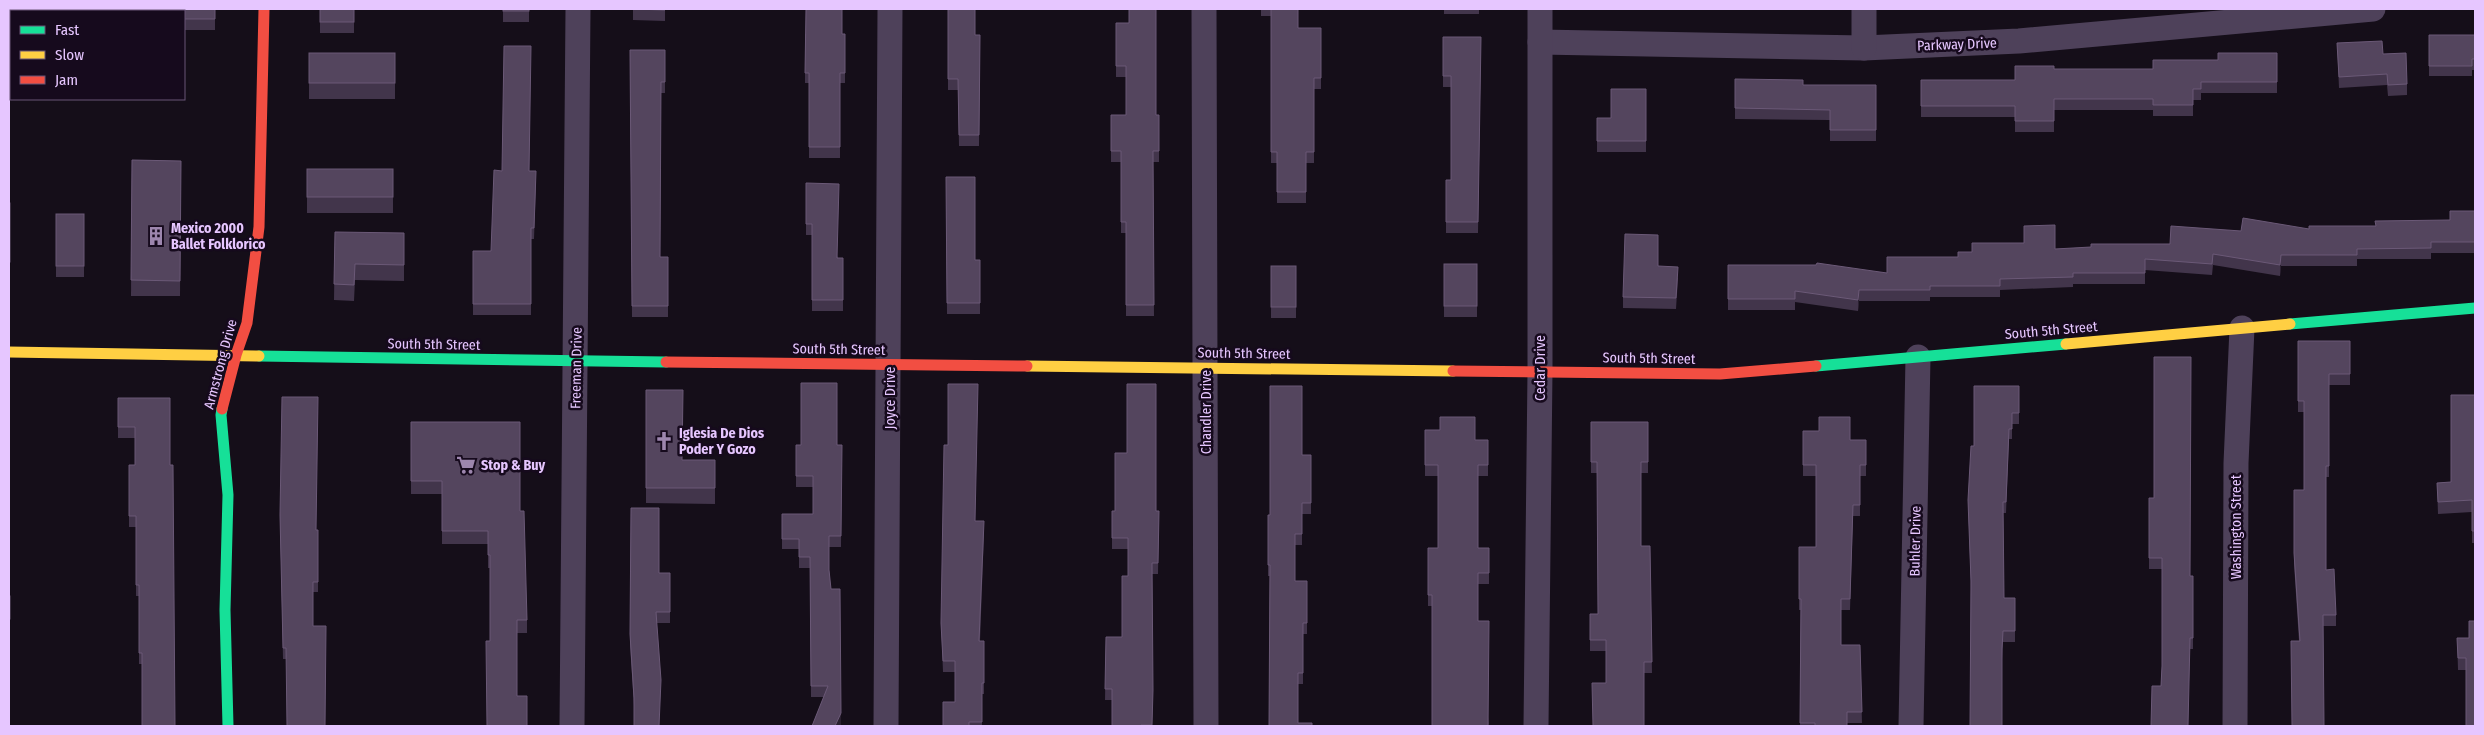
<svg xmlns="http://www.w3.org/2000/svg" width="2484" height="735" font-family="'Fira Sans Condensed',sans-serif">
  <rect width="100%" height="100%" fill="#150e19"/>
  <g fill="none" stroke-linecap="round" stroke-linejoin="round">
    <!-- street -->
    <g stroke="#4e415a" stroke-width="25">
      <path d="M1204 9 1206 726"/>
      <path d="M1540 42 1864 48 2019 41 2373 9"/>
      <path d="M1864 48V9"/>
      <path d="M572 726 578 9"/>
      <path d="M886 726 890 9"/>
      <path d="M1536 726 1540 371V9"/>
      <path d="M1911 726 1918 357"/>
      <path d="M2235 726 2236 463 2242 328"/>
    </g>
    <!-- fast -->
    <g stroke="#16e098" stroke-width="11">
      <path d="M2290 324 2475 308"/>
      <path d="M259 356 666 362"/>
      <path d="M1816 366 2066 344"/>
      <path d="M222 409 221 415 228 495 225 610 228 726"/>
    </g>
    <!-- slow -->
    <g stroke="#ffcf43" stroke-width="11">
      <path d="M2066 344 2290 324"/>
      <path d="M9 352 259 356"/>
      <path d="M1027 366 1453 371"/>
    </g>
    <!-- jam -->
    <g stroke="#f24e42" stroke-width="11">
      <path d="M666 362 1027 366"/>
      <path d="M1453 371 1720 374 1816 366"/>
      <path d="M222 409 236 355 247 323 259 227 264 9"/>
    </g>
  </g>
  <!-- wall -->
  <g fill="#42354b">
    <path d="M215 9V30H184V11Z"/>
    <rect x="320" y="9" width="34" height="24"/>
    <rect x="503" y="9" width="26" height="13"/>
    <path d="M633 9H665V21L633 20Z"/>
    <path d="M948 9 975 35H980L979 146H959L958 90H948Z"/>
    <path d="M1261 9H1298V28H1321V89H1314V163H1306V203H1277V163H1271V16H1261Z"/>
    <rect x="1444" y="9" width="35" height="5"/>
    <path d="M1116 23 1156 115H1159V162H1153L1154 316H1126V233H1121V162H1111V115H1126V77H1116Z"/>
    <path d="M805 34H845V83H840V158H809V83H805Z"/>
    <path d="M2429 35H2475V70H2472V76H2429Z"/>
    <path d="M1443 37H1481L1478 233H1446V180H1451V87H1443Z"/>
    <path d="M2337 43 2383 54 2407 84V95L2388 96 2387 85 2339 88Z"/>
    <path d="M630 50H665V93H661L660 257H668V317H632Z"/>
    <rect x="309" y="53" width="86" height="46"/>
    <path d="M2277 53V93H2201V100H2193V116H2153V110H2054V132H2015V117H1921V80H2015L2054 69H2153L2218 60Z"/>
    <path d="M1735 79 1803 85H1876V141H1830V120L1735 119Z"/>
    <path d="M1646 89V152H1597V118H1611Z"/>
    <path d="M132 160 181 161 180 296H131Z"/>
    <rect x="307" y="169" width="86" height="44"/>
    <path d="M530 171 536 182 534 239H531V315H473V251H491Z"/>
    <path d="M946 177 975 260H980V314H947Z"/>
    <path d="M806 183 838 258H843V311H812V235H806Z"/>
    <rect x="9" y="203" width="1" height="70"/>
    <path d="M2475 211V253H2431V259H2357V266H2281L2280 276 2213 265 2212 275 2145 270V284H2073V287L2000 290V297H1930V301H1859L1858 311 1795 302V310H1728V265L1887 273 1958 257 1972 252 2024 243V226L2055 249 2170 244 2241 231 2309 229 2376 226 2450 220Z"/>
    <rect x="56" y="214" width="28" height="63"/>
    <path d="M335 232 404 249V281L355 280 354 301 334 300Z"/>
    <rect x="1444" y="264" width="33" height="53"/>
    <rect x="1271" y="266" width="25" height="52"/>
    <path d="M1658 266 1678 278 1676 309 1623 308V297Z"/>
    <path d="M2298 341H2350V385H2329V477H2326V570L2336 615V626H2323L2299 641 2294 564V490H2304V412H2298Z"/>
    <path d="M2019 386V424H2012V439H2009L2006 513H2003L2004 598H2015V642H2003L2002 660 1971 590 1968 500 1974 446Z"/>
    <path d="M646 390 682 460H715V504L646 503Z"/>
    <path d="M2475 395V543H2472V512L2438 514 2437 483 2451 482Z"/>
    <path d="M118 398H170L142 664H139V596H136V527H129V465H135V438H118Z"/>
    <path d="M411 422 520 511 527 620V633H517V696L527 726 490 641V568H488V544H442V494H411Z"/>
    <path d="M1591 422H1648V473H1641V546H1650L1652 673H1644L1606 683V651H1590V614H1598L1597 473H1591Z"/>
    <path d="M1425 430 1475 440H1488V476H1478V548H1489V584H1478V621L1489 726 1432 606H1428V548H1438V476H1425Z"/>
    <path d="M1803 431 1850 440H1866V476H1860V516H1853L1850 610H1841V645H1860L1862 723H1847V726H1800L1801 610H1799V547H1816V476H1803Z"/>
    <path d="M796 445H842L841 547H829V570L841 724 840 726H812L824 697H811L810 568H799V549H782V514H813V487H796Z"/>
    <path d="M1127 453 1156 511H1159L1158 574H1152L1153 701 1152 726H1112V700H1105L1106 637H1122L1128 576V549H1112V511H1115Z"/>
    <path d="M1302 455H1311V514H1302V545H1295V581H1307V634H1303V684H1298L1269 726 1270 576H1268V515H1270Z"/>
    <path d="M2149 498 2190 576H2193V649H2190L2161 686 2162 666V569H2149Z"/>
    <path d="M631 508 659 573H670V623H657L634 706 630 645Z"/>
    <path d="M280 515 316 530H318V592H313L286 659H283Z"/>
    <path d="M975 521 984 532 980 641H984V694H982V726H943L955 702V672H943L941 623Z"/>
    <rect x="9" y="596" width="1" height="34"/>
    <path d="M2457 638H2469L2466 670H2458Z"/>
  </g>
  <!-- shaded-wall -->
  <g fill="#291f2f">
    <path d="M2281 255V266L2280 276V265Z"/>
    <path d="M1859 290V301L1858 311V300Z"/>
    <path d="M984 521V532L979 652V641Z"/>
    <path d="M841 713V724L840 726H835Z"/>
  </g>
  <!-- building -->
  <g fill="#54455e" stroke="#6b5977">
    <path d="M168 9H215V19H184V11H168Z"/>
    <rect x="320" y="9" width="34" height="13"/>
    <rect x="503" y="9" width="26" height="2"/>
    <path d="M633 9H665V10Z"/>
    <path d="M806 9H842V34H845V73H840V147H809V73H805Z"/>
    <path d="M948 9H975V35H980L979 135H959L958 79H948Z"/>
    <path d="M1129 9H1156V115H1159V151H1153L1154 305H1126V222H1121V151H1111V115H1126V66H1116V23H1129Z"/>
    <path d="M1271 9H1298V28H1321V78H1314V152H1306V192H1277V152H1271Z"/>
    <path d="M2429 35H2475V59H2472V66H2429Z"/>
    <path d="M1443 37H1481L1478 222H1446V180H1451V76H1443Z"/>
    <path d="M2382 41 2383 54 2406 53 2407 84 2388 85 2387 74 2339 77 2337 43Z"/>
    <path d="M504 46H531L529 171H536L534 228H531V304H473V251H491L494 170 502 171Z"/>
    <path d="M630 50H665V82H661L660 257H668V306H632Z"/>
    <rect x="309" y="53" width="86" height="30"/>
    <path d="M2218 53H2277V82H2201V89H2193V105H2153V99H2054V121H2015V106H1921V80H2015V66H2054V69H2153V60H2218Z"/>
    <path d="M1735 79 1803 80V85H1876V130H1830V110L1735 108Z"/>
    <path d="M1611 89H1646V141H1597V118H1611Z"/>
    <path d="M132 160 181 161 180 281 131 280Z"/>
    <rect x="307" y="169" width="86" height="28"/>
    <path d="M946 177H975V260H980V303H947Z"/>
    <path d="M806 183 839 184 837 258H843V300H812V224H806Z"/>
    <rect x="9" y="203" width="1" height="59"/>
    <path d="M2450 211H2475V242H2431V248L2357 249V255H2281L2280 265 2213 254 2212 264 2145 259V273H2073V277L2000 279V286H1930V290H1859L1858 300 1795 291V299H1728V265H1816L1817 263 1887 273V257H1958V252H1972V243H2024V226L2055 225V249L2091 247V244H2170L2171 226 2241 231 2243 218 2309 229V226H2376L2375 221 2450 220Z"/>
    <rect x="56" y="214" width="28" height="52"/>
    <path d="M335 232 404 233V265L355 264 354 285 334 284Z"/>
    <path d="M1625 234 1658 235V266L1678 267 1676 298 1623 297Z"/>
    <rect x="1444" y="264" width="33" height="42"/>
    <rect x="1271" y="266" width="25" height="41"/>
    <path d="M2298 341H2350V374H2329V466H2326V570L2334 569 2336 615H2323L2324 726H2292L2291 641H2300L2294 553V490H2304V401H2298Z"/>
    <path d="M2154 357H2191L2190 576H2193V638H2190L2188 726H2151L2152 686H2161L2162 666V558H2149V498H2154Z"/>
    <path d="M801 383H837V445H842L841 536H829V570L831 589H840L841 713 835 726H812L828 686H811L810 557H799V539H782V514H813V476H796V445H801Z"/>
    <path d="M948 384H978L975 521H984L979 641H984V683H982V722H969V726H943V702H955V661H943L941 623 944 445H948Z"/>
    <path d="M1127 384H1156V511H1159L1158 563H1152L1153 690 1152 725H1141V726H1112V689H1105L1106 637H1122V576H1128V538H1112V511H1115V453H1127Z"/>
    <path d="M1270 386H1302V455H1311V503H1302V534H1295V581H1307V623H1303V673H1298V723H1312V726H1269L1270 565H1268V515H1270Z"/>
    <path d="M1974 386H2019V413H2012V429H2009L2006 502H2003L2004 598H2015V631H2003L2002 649V726H1970L1971 581 1968 500 1971 446H1974Z"/>
    <path d="M646 390H683L682 460H715V488H646Z"/>
    <path d="M2451 395H2475V531H2472V500L2438 502 2437 483 2451 482Z"/>
    <path d="M282 397H318L316 530H318V582H313V626H326L325 726H287L286 648H283L280 515Z"/>
    <path d="M118 398H170V465H173L175 726H142V653H139V585H136V516H129V465H135V427H118Z"/>
    <path d="M1440 417H1475V440H1488V465H1478V548H1489V573H1478V621H1489L1488 726H1432V595H1428V548H1438V465H1425V430H1440Z"/>
    <path d="M1819 417H1850V440H1866V465H1860V505H1853L1850 599H1841V645H1860L1862 712H1847V726H1815V723H1800L1801 599H1799V547H1816V465H1803V431H1819Z"/>
    <path d="M411 422H520V511H524L527 620H517V696H527V726H487L486 641H490V555H488V531H442V481H411Z"/>
    <path d="M1591 422H1648V462H1641V546H1650L1652 662H1644V726H1593L1592 683H1606V640H1590V614H1598L1597 462H1591Z"/>
    <path d="M631 508H659V573H670V612H656L661 680 659 726H634V698L630 634Z"/>
    <rect x="9" y="596" width="1" height="23"/>
    <path d="M2469 621H2475V726H2466V658H2458L2457 638H2469Z"/>
  </g>
  <!-- icons -->
  <defs>
    <g id="building-bare" transform="scale(1.5)"><path d="M-4-6H4V6H1V3H-1V6H-4ZM-2.5-4.3h1.7v1.8h-1.7ZM.8-4.3h1.7v1.8H.8ZM-2.5-1h1.7V.8h-1.7ZM.8-1h1.7V.8H.8Z" fill="#9d86ae" stroke="#160a1d" stroke-width="2.5" paint-order="stroke"/></g>
    <g id="church-bare" transform="scale(1.5)"><path d="M-1.2-6h2.4v3.5h3.3v2.4h-3.3V6h-2.4V-.1h-3.3v-2.4h3.3Z" fill="#9d86ae" stroke="#160a1d" stroke-width="2.5" paint-order="stroke"/></g>
    <g id="supermarket-bare" transform="scale(1.5)"><path d="M-6-5.5h2.5l.6 2H6L4.5 2H-2.5L-4.4-4H-6ZM-1.5 3.2a1.3 1.3 0 1 0 .1 0ZM3 3.2a1.3 1.3 0 1 0 .1 0Z" fill="#9d86ae" stroke="#160a1d" stroke-width="2.5" paint-order="stroke"/></g>
  </defs>
  <g fill-rule="evenodd">
    <use href="#building-bare" x="156" y="236"/>
    <use href="#church-bare" x="664" y="441"/>
    <use href="#supermarket-bare" x="466" y="465"/>
  </g>
  <g text-anchor="middle" stroke-width="5" stroke-linejoin="round" paint-order="stroke">
    <!-- street labels -->
    <g font-size="14" fill="#e6c6ff" stroke="#160a1d">
      <text transform="translate(1957 44) rotate(-2)" y="5">Parkway Drive</text>
      <text transform="translate(2051 330) rotate(-5)" y="5">South 5th Street</text>
      <text transform="translate(434 344) rotate(1)" y="5">South 5th Street</text>
      <text transform="translate(839 349) rotate(1)" y="5">South 5th Street</text>
      <text transform="translate(1244 353) rotate(1)" y="5">South 5th Street</text>
      <text transform="translate(1649 358) rotate(1)" y="5">South 5th Street</text>
      <text transform="translate(220 364) rotate(-75)" y="5">Armstrong Drive</text>
      <text transform="translate(576 368) rotate(-89)" y="5">Freeman Drive</text>
      <text transform="translate(1540 368) rotate(-90)" y="5">Cedar Drive</text>
      <text transform="translate(890 398) rotate(-90)" y="5">Joyce Drive</text>
      <text transform="translate(1206 412) rotate(-90)" y="5">Chandler Drive</text>
      <text transform="translate(2236 527) rotate(-90)" y="5">Washington Street</text>
      <text transform="translate(1915 541) rotate(-89)" y="5">Buhler Drive</text>
    </g>
    <!-- poi labels -->
    <g font-size="14" font-weight="bold" fill="#e6c6ff" stroke="#160a1d" text-anchor="start">
      <text x="171" y="233">Mexico 2000<tspan x="171" dy="16">Ballet Folklorico</tspan></text>
      <text x="679" y="438">Iglesia De Dios<tspan x="679" dy="16">Poder Y Gozo</tspan></text>
      <text x="481" y="470">Stop &amp; Buy</text>
    </g>
  </g>
  <!-- border -->
  <rect width="2484" height="735" fill="none" stroke="#e6c6ff" stroke-width="20"/>
  <!-- legend -->
  <rect x="10" y="10" width="175" height="90" fill="#160a1d" stroke="#695577"/>
  <rect x="20" y="26" width="25" height="8" fill="#16e098" stroke="#695577"/>
  <text x="55" y="35" font-size="15" fill="#e6c6ff">Fast</text>
  <rect x="20" y="51" width="25" height="8" fill="#ffcf43" stroke="#695577"/>
  <text x="55" y="60" font-size="15" fill="#e6c6ff">Slow</text>
  <rect x="20" y="76" width="25" height="8" fill="#f24e42" stroke="#695577"/>
  <text x="55" y="85" font-size="15" fill="#e6c6ff">Jam</text>
</svg>
